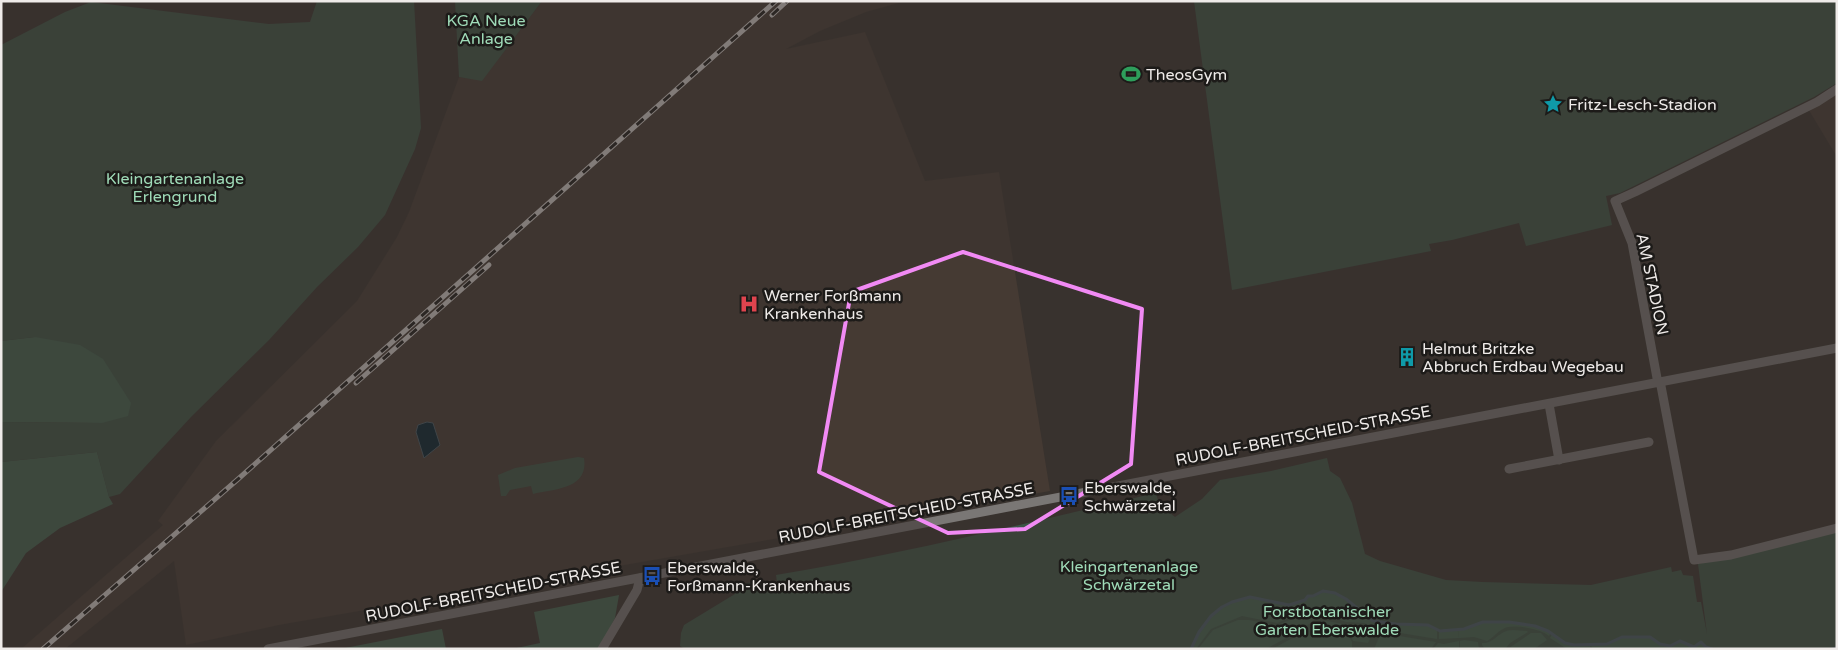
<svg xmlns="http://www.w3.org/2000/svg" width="1838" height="650" font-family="'Varela Round',sans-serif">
  <rect width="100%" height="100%" fill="#38322e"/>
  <!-- built -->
  <g fill="#453a33">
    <path d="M542 1H906L866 12 820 31 786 49 865 32 925 181 999 172 1050 491 279 625 186 645 174 561 65 649H21L163 525 158 521 216 441 357 301 397 237 409 212 459 77 482 80Z"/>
    <path d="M1837 89V157L1807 107Z"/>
  </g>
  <!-- green -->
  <g fill="#3c5546">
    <path d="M317 1H414L421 128 415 149 385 215 358 247 317 287 269 340 191 417 120 494 109 497 97 452 1 462V422L102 423 35 337 1 341V45L65 12 91 2 269 24 310 22Z"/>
    <path d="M455 1H542L482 81 459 77Z"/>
    <path d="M1194 1H1837V83L1814 97 1620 193 1606 196 1612 225 1526 246 1519 223 1452 240 1429 244 1431 251 1232 290Z"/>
    <path d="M578 457 584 458C589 489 555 489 533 494L531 486 510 490 506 496H501L498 475 515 468Z"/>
    <path d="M1327 458 1330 471 1340 478 1352 503 1365 554 1380 561 1446 580 1482 582 1591 585 1671 567 1672 572 1681 570 1683 575 1693 576 1697 602H1701L1707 634 1698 564 1837 531V649H685L680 646 681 633 684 625 735 594 732 586 754 582H777L776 575C904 554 1030 522 1156 493L1159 504 1175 517 1202 499 1220 480 1271 471Z"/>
  </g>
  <!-- forest -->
  <g fill="#436451">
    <path d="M35 337 80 345 103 359 131 403 128 416 102 423 1 422V341Z"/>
    <path d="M97 452 109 497 113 504 60 528 26 553 1 592V462Z"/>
    <path d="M1323 591C1338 593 1348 601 1360 610 1366 614 1368 619 1376 622V625L1377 622 1380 623V629L1364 623 1346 622 1329 616 1310 614 1297 615 1277 623 1242 616 1211 629 1196 649H1191L1199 632 1211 616 1222 607 1232 602 1250 597 1289 605 1305 600 1308 596H1313Z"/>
    <path d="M619 595 615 618 599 649H512L540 643 534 612Z"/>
    <path d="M1300 616 1312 617 1315 619 1303 629 1266 649H1198L1213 630 1238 620H1249L1277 625Z"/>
    <path d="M1327 621 1343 624 1352 642V649H1339L1343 647 1337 649H1272L1302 633 1320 622Z"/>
    <path d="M1504 621 1535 626 1551 633 1549 636C1542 629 1512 623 1503 629 1497 632 1493 638 1487 641L1474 637 1459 638 1458 630 1483 622Z"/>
    <path d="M1388 623 1428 625 1437 630V639L1382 630 1384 625Z"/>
    <path d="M1347 625 1374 630 1368 643 1353 641 1346 626Z"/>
    <path d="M442 629 446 649H340Z"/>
    <path d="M1445 629 1458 630 1459 638 1439 639V631Z"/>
    <path d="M1513 630 1527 631 1528 632 1510 643 1506 648 1485 649 1482 645V643C1495 644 1498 630 1513 630Z"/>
    <path d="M1381 633 1436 642 1431 649H1374Z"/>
    <path d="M1531 633H1541L1547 640 1534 649 1509 648Z"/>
    <path d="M1552 634 1565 643 1590 645 1591 649H1567L1550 638Z"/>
    <path d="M1622 637 1652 638 1660 644 1670 646 1680 641 1693 647 1700 642 1705 645 1706 649H1592L1591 645 1607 644Z"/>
    <path d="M1464 640 1478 642 1479 649H1460V641Z"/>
    <path d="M1459 641V649H1433L1438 643 1444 644Z"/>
  </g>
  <!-- water -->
  <path fill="#001f2f" stroke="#485c67" d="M427 422 433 423 440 445 424 458 416 432 418 425Z"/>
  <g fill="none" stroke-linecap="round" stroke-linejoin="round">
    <!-- stream -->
    <g stroke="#485c67" stroke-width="3">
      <path d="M1191 649 1199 632 1211 616 1222 607 1232 602 1250 597 1289 605 1305 600 1308 596H1313L1323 591 1335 593 1346 599 1373 621 1396 624 1428 625 1440 631 1464 629 1483 622H1509L1535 626 1548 631 1565 643 1574 645 1607 644 1622 637H1650L1660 644 1670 646 1680 641 1694 647 1701 642 1706 647 1712 649"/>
      <path d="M1833 649 1837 647"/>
    </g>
    <!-- minor -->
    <g stroke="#7a7775" stroke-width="9">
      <path d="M1837 89 1817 102 1635 192 1615 201 1632 243 1657 378 1661 386 1694 560 1731 555 1837 528"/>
      <path d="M1549 404 1559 460"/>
      <path d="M1509 469 1649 442"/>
      <path d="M268 649 1837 348"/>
      <path d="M602 649 637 590 640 578"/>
    </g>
    <!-- rail casing -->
    <g stroke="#dad5d3" stroke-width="5">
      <g id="rail">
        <path d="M772 15 787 1"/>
        <path d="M356 383 489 265"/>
        <path d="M43 649 237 480 776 1"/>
      </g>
    </g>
    <!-- rail -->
    <use href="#rail" stroke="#1d1b19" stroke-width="3" stroke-dasharray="9" stroke-linecap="butt"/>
  </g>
  <!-- marked area -->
  <path d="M0 0H1838V650H0ZM963 252 1142 309 1131 464 1025 529 948 533 819 472 851 292Z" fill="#38322e" fill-opacity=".55" fill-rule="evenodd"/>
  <path fill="none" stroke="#f18af4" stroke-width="4" stroke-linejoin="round" d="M963 252 1142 309 1131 464 1025 529 948 533 819 472 851 292Z"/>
  <!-- icons -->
  <defs>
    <g id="stadium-bare" transform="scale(1.5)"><path d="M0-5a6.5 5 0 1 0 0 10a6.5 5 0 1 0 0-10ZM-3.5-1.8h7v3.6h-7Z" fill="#2e9e5b" stroke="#1d1b19" stroke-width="2.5" paint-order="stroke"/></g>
    <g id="sight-bare" transform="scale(1.5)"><path d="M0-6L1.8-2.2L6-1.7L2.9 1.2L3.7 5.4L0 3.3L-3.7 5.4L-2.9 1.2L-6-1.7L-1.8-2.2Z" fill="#0f9aa8" stroke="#1d1b19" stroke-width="2.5" paint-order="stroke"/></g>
    <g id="hospital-bare" transform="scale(1.5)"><path d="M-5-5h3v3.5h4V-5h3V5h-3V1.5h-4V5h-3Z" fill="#e0444e" stroke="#1d1b19" stroke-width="2.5" paint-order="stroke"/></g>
    <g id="building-bare" transform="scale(1.5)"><path d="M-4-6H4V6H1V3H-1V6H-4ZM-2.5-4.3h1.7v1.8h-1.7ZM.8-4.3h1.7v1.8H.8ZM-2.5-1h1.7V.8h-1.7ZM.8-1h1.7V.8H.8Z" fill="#0f9aa8" stroke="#1d1b19" stroke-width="2.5" paint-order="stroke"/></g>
    <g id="bus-bare" transform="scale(1.5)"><path d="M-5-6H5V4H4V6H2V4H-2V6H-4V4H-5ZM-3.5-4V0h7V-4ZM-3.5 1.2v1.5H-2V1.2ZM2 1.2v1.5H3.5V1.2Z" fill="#1a4fb4" stroke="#1d1b19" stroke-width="2.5" paint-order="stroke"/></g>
  </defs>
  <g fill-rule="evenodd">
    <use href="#stadium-bare" x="1131" y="74"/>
    <use href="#sight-bare" x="1553" y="104"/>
    <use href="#hospital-bare" x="749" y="304"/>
    <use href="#building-bare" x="1407" y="357"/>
    <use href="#bus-bare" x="1069" y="496"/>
    <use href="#bus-bare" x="652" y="576"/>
  </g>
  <g text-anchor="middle" stroke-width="5" stroke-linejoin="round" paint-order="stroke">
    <!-- park labels -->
    <g font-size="16" fill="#9fdbb8" stroke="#1d1b19">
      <text x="486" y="26">KGA Neue<tspan x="486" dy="18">Anlage</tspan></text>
      <text x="175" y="184">Kleingartenanlage<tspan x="175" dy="18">Erlengrund</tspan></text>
      <text x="1129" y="572">Kleingartenanlage<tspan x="1129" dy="18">Schwärzetal</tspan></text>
      <text x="1327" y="617">Forstbotanischer<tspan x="1327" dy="18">Garten Eberswalde</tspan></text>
    </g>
    <!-- poi labels -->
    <g font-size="16" fill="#efebe9" stroke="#1d1b19" text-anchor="start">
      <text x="1146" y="80">TheosGym</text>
      <text x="1568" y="110">Fritz-Lesch-Stadion</text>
      <text x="764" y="301">Werner Forßmann<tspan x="764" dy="18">Krankenhaus</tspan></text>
      <text x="1422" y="354">Helmut Britzke<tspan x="1422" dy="18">Abbruch Erdbau Wegebau</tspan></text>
      <text x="1084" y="493">Eberswalde,<tspan x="1084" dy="18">Schwärzetal</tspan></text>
      <text x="667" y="573">Eberswalde,<tspan x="667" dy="18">Forßmann-Krankenhaus</tspan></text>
    </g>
    <!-- street labels -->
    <g font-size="16" fill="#efebe9" stroke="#1d1b19">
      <text transform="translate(1653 284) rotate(78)" y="6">AM STADION</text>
      <text transform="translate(1303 435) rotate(-11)" y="6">RUDOLF-BREITSCHEID-STRASSE</text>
      <text transform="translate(906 512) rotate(-11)" y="6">RUDOLF-BREITSCHEID-STRASSE</text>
      <text transform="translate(493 591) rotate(-11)" y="6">RUDOLF-BREITSCHEID-STRASSE</text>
    </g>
  </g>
  <!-- border -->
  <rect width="1838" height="650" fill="none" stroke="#efebe9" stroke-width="5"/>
</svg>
